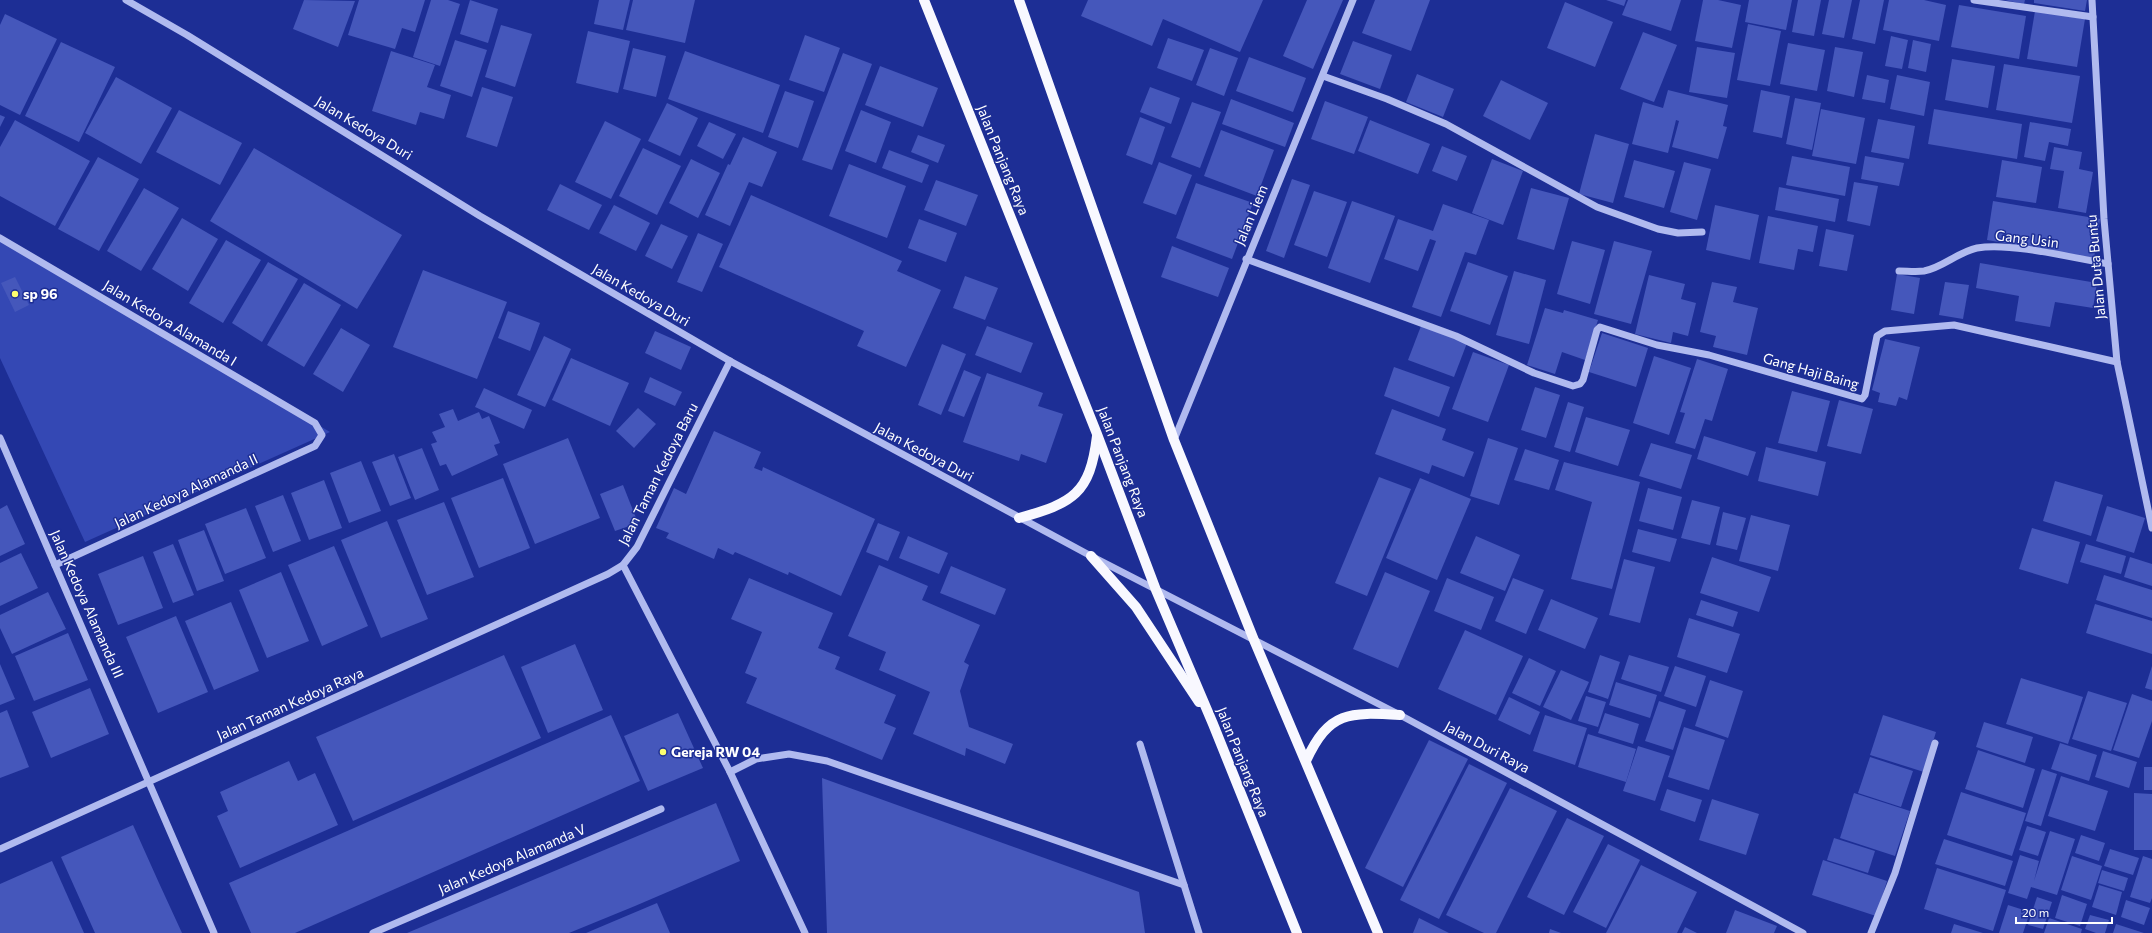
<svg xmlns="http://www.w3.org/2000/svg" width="2152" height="933" font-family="Commissioner,sans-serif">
  <rect width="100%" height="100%" fill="#1d2e95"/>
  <!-- green -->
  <path fill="#3448b4" d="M0 235 330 432 85 542 0 358Z"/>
  <!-- building -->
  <g fill="#4557bb">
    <path d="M304 0 355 1 338 47 293 29Z"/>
    <path d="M359 0H425L415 32 402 28 395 49 348 35Z"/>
    <path d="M431 0H448L460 4 440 66 413 57Z"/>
    <path d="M470 0 498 9 488 43 460 34Z"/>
    <path d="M599 0H630L623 30 594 24Z"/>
    <path d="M633 0H695L685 43 626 30Z"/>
    <path d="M1088 0H1263L1240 52 1163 19 1152 46 1081 16Z"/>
    <path d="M1307 0H1343L1313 69 1283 56Z"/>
    <path d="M1375 0H1430L1411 51 1362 33Z"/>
    <path d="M1606 0H1626L1624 6Z"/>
    <path d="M1628 0H1681L1671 31 1622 15Z"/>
    <path d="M1703 0H1718L1741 5 1732 48 1695 41Z"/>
    <path d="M1749 0H1792L1786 30 1745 22Z"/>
    <path d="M1798 0H1821L1814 36 1792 32Z"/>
    <path d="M1829 0H1852L1844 38 1822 34Z"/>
    <path d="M1860 0H1884L1875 44 1852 39Z"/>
    <path d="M1889 0H1924L1946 5 1939 41 1883 30Z"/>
    <path d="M2004 0H2025L2024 4Z"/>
    <path d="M2034 0H2087L2085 11 2034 3Z"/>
    <path d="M1565 2 1613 22 1595 67 1547 48Z"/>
    <path d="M1959 5 2026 16 2019 59 1951 47Z"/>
    <path d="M2035 11 2085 19 2077 67 2027 59Z"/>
    <path d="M5 14 57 39 20 115 0 105V25Z"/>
    <path d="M1748 24 1781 31 1770 86 1737 80Z"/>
    <path d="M501 25 532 34 515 87 485 77Z"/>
    <path d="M588 31 630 41 618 93 576 83Z"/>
    <path d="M1643 32 1677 45 1654 102 1620 89Z"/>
    <path d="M805 35 840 48 824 92 789 80Z"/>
    <path d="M1891 36 1908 40 1902 69 1885 66Z"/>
    <path d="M1168 38 1204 50 1192 81 1157 68Z"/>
    <path d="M455 40 487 50 472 97 440 86Z"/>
    <path d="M1913 40 1931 44 1926 72 1908 68Z"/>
    <path d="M1353 41 1392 55 1380 89 1340 74Z"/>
    <path d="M61 42 115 67 79 142 25 116Z"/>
    <path d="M1788 43 1825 50 1817 91 1780 84Z"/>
    <path d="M1697 47 1735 53 1727 98 1689 92Z"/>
    <path d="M1835 47 1863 52 1854 97 1827 91Z"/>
    <path d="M633 48 666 56 656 97 623 89Z"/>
    <path d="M1210 48 1238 58 1224 96 1196 85Z"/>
    <path d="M391 51 435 65 427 87 451 95 444 119 420 112 416 125 372 111Z"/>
    <path d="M685 51 780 85 763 133 668 99Z"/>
    <path d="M843 53 872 64 832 170 802 160Z"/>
    <path d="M1249 57 1306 78 1293 112 1236 91Z"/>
    <path d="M1952 59 1995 66 1988 108 1945 100Z"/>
    <path d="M2004 64 2080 76 2072 123 1996 110Z"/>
    <path d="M880 66 938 88 923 127 865 105Z"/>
    <path d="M1417 74 1454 89 1443 117 1406 102Z"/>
    <path d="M1867 75 1889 80 1885 103 1862 99Z"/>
    <path d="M1897 75 1930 82 1924 116 1890 109Z"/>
    <path d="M116 77 172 108 141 164 85 133Z"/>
    <path d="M1501 80 1548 103 1530 140 1483 116Z"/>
    <path d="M482 87 513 97 497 147 466 137Z"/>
    <path d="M1150 87 1180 98 1171 124 1140 112Z"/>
    <path d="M1668 90 1728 105 1723 126 1727 127 1718 159 1672 147 1679 121 1676 120 1668 153 1632 144 1643 102 1663 108Z"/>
    <path d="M1761 90 1790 96 1782 138 1753 132Z"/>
    <path d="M785 91 814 101 798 148 768 137Z"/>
    <path d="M1795 98 1821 103 1812 150 1786 144Z"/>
    <path d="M1231 99 1294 123 1285 147 1222 124Z"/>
    <path d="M1325 101 1368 117 1354 154 1311 139Z"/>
    <path d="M1192 102 1221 112 1200 168 1171 157Z"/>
    <path d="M667 103 698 118 680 156 648 141Z"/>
    <path d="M1821 109 1865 118 1856 164 1812 156Z"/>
    <path d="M1934 109 2022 124 2017 159 1928 144Z"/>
    <path d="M179 110 242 143 220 185 156 152Z"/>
    <path d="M861 110 891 122 876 163 845 151Z"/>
    <path d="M0 115 5 117 0 127Z"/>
    <path d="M1140 117 1165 127 1152 165 1126 155Z"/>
    <path d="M1878 119 1915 126 1909 159 1871 152Z"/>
    <path d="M15 120 90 161 55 226 0 196V147Z"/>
    <path d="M1370 120 1430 144 1418 174 1358 151Z"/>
    <path d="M605 121 641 139 611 199 575 182Z"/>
    <path d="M709 122 736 134 723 159 697 146Z"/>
    <path d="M2030 122 2071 129 2068 146 2049 142 2045 161 2024 157Z"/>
    <path d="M1221 130 1274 150 1257 196 1204 176Z"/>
    <path d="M1595 134 1629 144 1613 203 1579 194Z"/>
    <path d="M918 135 945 145 938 163 911 152Z"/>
    <path d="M743 137 777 152 762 187 749 182 730 226 705 215 728 164 730 165Z"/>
    <path d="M1442 146 1467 156 1457 181 1432 171Z"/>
    <path d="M2054 147 2082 152 2079 169 2093 172 2086 213 2058 208 2064 171 2050 169Z"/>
    <path d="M254 148 402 235 357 309 210 221Z"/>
    <path d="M643 148 681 166 657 215 619 196Z"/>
    <path d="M889 150 929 165 922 183 882 168Z"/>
    <path d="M1792 156 1850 167 1845 196 1786 185Z"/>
    <path d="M1865 156 1904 163 1899 186 1861 179Z"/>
    <path d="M98 157 139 179 99 251 58 229Z"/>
    <path d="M691 159 720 173 698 218 669 203Z"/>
    <path d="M1492 159 1523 171 1503 225 1472 213Z"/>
    <path d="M1634 160 1675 171 1664 208 1624 197Z"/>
    <path d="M2002 160 2042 167 2036 203 1996 197Z"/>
    <path d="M1159 162 1192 175 1176 215 1143 203Z"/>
    <path d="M1684 162 1711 169 1697 220 1670 212Z"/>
    <path d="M849 164 906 186 887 238 829 216Z"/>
    <path d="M1292 179 1310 185 1284 258 1266 251Z"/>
    <path d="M936 180 978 195 966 226 924 210Z"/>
    <path d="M1854 182 1878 186 1870 226 1847 221Z"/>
    <path d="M1196 183 1253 203 1232 259 1176 238Z"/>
    <path d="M560 184 602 205 589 230 547 210Z"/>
    <path d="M1779 187 1839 199 1835 222 1775 210Z"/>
    <path d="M144 188 179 208 141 271 107 251Z"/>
    <path d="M1531 188 1569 198 1554 250 1517 239Z"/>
    <path d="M1314 191 1347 202 1327 257 1294 245Z"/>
    <path d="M751 195 902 261 897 271 941 290 906 367 857 346 864 331 719 267Z"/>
    <path d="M1352 201 1395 216 1370 283 1328 268Z"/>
    <path d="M1993 201 2100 219 2094 258 1987 240Z"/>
    <path d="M1443 204 1489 220 1476 255 1465 252 1441 317 1412 307 1436 241 1430 239 1418 271 1384 259 1398 219 1433 231Z"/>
    <path d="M614 205 650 223 636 251 599 233Z"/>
    <path d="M1715 205 1759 215 1750 260 1706 250Z"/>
    <path d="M1768 216 1818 226 1813 252 1798 249 1794 270 1759 263Z"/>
    <path d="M182 218 218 239 188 291 152 269Z"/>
    <path d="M919 219 957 233 946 262 908 248Z"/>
    <path d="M661 224 688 236 672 269 645 256Z"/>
    <path d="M1826 229 1854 235 1847 271 1819 266Z"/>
    <path d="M698 233 723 244 702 292 677 282Z"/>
    <path d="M226 240 261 260 223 323 189 303Z"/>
    <path d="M1572 241 1605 250 1590 304 1557 294Z"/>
    <path d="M1614 241 1652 251 1631 324 1594 314Z"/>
    <path d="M1172 246 1229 268 1218 297 1161 277Z"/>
    <path d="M268 262 298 279 262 342 232 323Z"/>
    <path d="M1468 262 1508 276 1490 325 1450 311Z"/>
    <path d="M1980 263 2097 283 2093 308 2055 302 2050 327 2015 321 2019 296 1976 288Z"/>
    <path d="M423 270 507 302 477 379 393 347Z"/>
    <path d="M1514 271 1546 280 1529 344 1496 335Z"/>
    <path d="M1897 274 1920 278 1914 314 1891 310Z"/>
    <path d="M1649 275 1685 284 1681 299 1696 303 1688 336 1673 332 1671 343 1635 334Z"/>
    <path d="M965 276 998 288 985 320 953 308Z"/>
    <path d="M15 277 29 305 15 312 1 283Z"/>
    <path d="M1712 282 1737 287 1733 302 1758 308 1747 355 1713 347 1716 336 1700 332Z"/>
    <path d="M1945 282 1969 285 1963 319 1939 315Z"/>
    <path d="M304 283 341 305 304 367 267 345Z"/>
    <path d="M1545 308 1563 313 1564 310 1598 320 1585 360 1562 352 1555 374 1527 365Z"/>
    <path d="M508 311 540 323 530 351 498 338Z"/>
    <path d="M987 326 1033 343 1021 373 975 355Z"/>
    <path d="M1421 326 1467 343 1454 377 1408 360Z"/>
    <path d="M341 328 370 345 343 392 313 374Z"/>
    <path d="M655 331 691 347 681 370 645 353Z"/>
    <path d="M1602 333 1648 348 1636 387 1589 372Z"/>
    <path d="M544 336 571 349 545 407 517 395Z"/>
    <path d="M1885 339 1920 347 1907 400 1899 397 1896 406 1878 402 1880 393 1872 390Z"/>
    <path d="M942 344 966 354 941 415 918 405Z"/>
    <path d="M1473 352 1509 365 1488 422 1452 409Z"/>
    <path d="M1654 356 1691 368 1669 435 1633 423Z"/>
    <path d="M571 358 629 383 610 426 552 400Z"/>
    <path d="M1697 359 1728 369 1712 421 1705 419 1695 449 1675 443 1685 413 1680 412Z"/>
    <path d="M1394 367 1450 387 1439 417 1384 396Z"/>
    <path d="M964 370 981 377 964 417 948 411Z"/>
    <path d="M987 373 1043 393 1038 406 1063 414 1046 463 1021 454 1019 461 963 442Z"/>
    <path d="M650 377 682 392 675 406 644 392Z"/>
    <path d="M1535 387 1560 395 1546 438 1521 430Z"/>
    <path d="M484 388 532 410 524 429 475 407Z"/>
    <path d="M1792 391 1830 401 1817 452 1778 443Z"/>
    <path d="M1839 400 1873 409 1861 454 1827 446Z"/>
    <path d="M1568 402 1584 407 1570 452 1554 447Z"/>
    <path d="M638 408 656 424 634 448 616 431Z"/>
    <path d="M453 409 458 421 479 412 482 419 489 416 500 443 494 445 498 455 452 476 446 464 440 466 431 444 437 442 432 432 445 427 439 414Z"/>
    <path d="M1392 409 1446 429 1442 440 1474 452 1464 477 1432 465 1429 474 1375 454Z"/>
    <path d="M1586 417 1630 430 1618 466 1575 452Z"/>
    <path d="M714 431 761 452 754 468 762 471 763 467 875 519 841 596 789 572 788 575 735 552 733 555 718 548 714 559 666 538 669 533 656 528 674 488 686 494Z"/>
    <path d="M1704 436 1756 452 1748 476 1697 459Z"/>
    <path d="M568 438 600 518 535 544 503 464Z"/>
    <path d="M1488 438 1518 448 1499 505 1470 496Z"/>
    <path d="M1651 443 1692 455 1681 489 1639 476Z"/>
    <path d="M1766 447 1826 462 1818 496 1758 481Z"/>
    <path d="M422 448 439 490 415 500 398 457Z"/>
    <path d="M1525 449 1559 460 1549 490 1514 480Z"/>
    <path d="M394 454 411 498 390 506 372 462Z"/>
    <path d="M361 461 381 511 349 523 330 473Z"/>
    <path d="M1564 462 1640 482 1612 589 1571 579 1592 502 1555 490Z"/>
    <path d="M1379 477 1411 489 1367 596 1335 583Z"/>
    <path d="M503 478 530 548 479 568 451 498Z"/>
    <path d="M1420 478 1471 499 1437 580 1386 558Z"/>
    <path d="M324 480 342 528 309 540 291 493Z"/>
    <path d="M2055 481 2103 495 2091 536 2043 521Z"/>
    <path d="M623 485 638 523 615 531 600 494Z"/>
    <path d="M1648 488 1682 497 1673 530 1639 521Z"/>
    <path d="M283 495 301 541 273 552 255 506Z"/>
    <path d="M1692 500 1720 507 1710 545 1681 538Z"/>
    <path d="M444 502 474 577 427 595 397 520Z"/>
    <path d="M7 505 25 544 0 556V509Z"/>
    <path d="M2107 506 2145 518 2134 553 2096 541Z"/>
    <path d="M246 508 266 558 225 574 205 524Z"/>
    <path d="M1723 512 1746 518 1737 550 1716 545Z"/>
    <path d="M1751 515 1790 525 1778 571 1739 561Z"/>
    <path d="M387 521 428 619 381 638 341 540Z"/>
    <path d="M878 523 900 532 888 561 866 552Z"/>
    <path d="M2032 528 2080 542 2068 584 2019 569Z"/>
    <path d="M1638 529 1677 539 1670 562 1632 552Z"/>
    <path d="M204 530 224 581 197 591 178 540Z"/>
    <path d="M908 536 948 553 939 574 899 558Z"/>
    <path d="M1476 536 1520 555 1505 591 1460 573Z"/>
    <path d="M173 544 194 595 173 603 153 552Z"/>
    <path d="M2086 544 2126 556 2121 574 2080 562Z"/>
    <path d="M334 546 368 626 322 646 288 565Z"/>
    <path d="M21 553 38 588 0 606V563Z"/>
    <path d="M143 556 163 608 118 625 98 574Z"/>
    <path d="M1712 557 1771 577 1759 612 1700 593Z"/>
    <path d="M2130 557 2152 564V586L2124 577Z"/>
    <path d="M1624 559 1655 567 1640 623 1609 615Z"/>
    <path d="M879 565 928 586 922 600 980 625 964 662 969 665 960 691 969 727 1013 744 1005 764 966 748 965 756 913 734 930 692 879 670 886 652 848 636Z"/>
    <path d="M951 566 1006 589 995 615 940 593Z"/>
    <path d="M281 572 309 641 267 658 239 590Z"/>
    <path d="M1385 572 1430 591 1398 668 1353 649Z"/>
    <path d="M2104 575 2152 590V618L2096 600Z"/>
    <path d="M749 578 833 613 818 648 840 657 835 669 896 695 884 723 896 728 882 760 746 703 757 678 745 673 762 632 731 619Z"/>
    <path d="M1447 578 1494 597 1481 630 1434 611Z"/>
    <path d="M1513 578 1544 590 1526 634 1495 621Z"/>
    <path d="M48 592 66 629 12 654 0 628V615Z"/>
    <path d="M1551 599 1598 618 1585 649 1538 630Z"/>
    <path d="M1701 600 1738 612 1733 627 1696 615Z"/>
    <path d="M231 602 259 671 214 690 185 621Z"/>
    <path d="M2095 604 2152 621V654L2086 633Z"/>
    <path d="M176 616 208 692 158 713 126 637Z"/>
    <path d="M1689 618 1740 634 1727 673 1677 657Z"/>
    <path d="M1465 630 1523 656 1496 715 1438 689Z"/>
    <path d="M68 633 88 680 34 701 15 656Z"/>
    <path d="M575 644 603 710 548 733 521 667Z"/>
    <path d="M504 655 541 738 353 821 316 737Z"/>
    <path d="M1600 655 1620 662 1608 699 1588 692Z"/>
    <path d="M1629 655 1669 667 1661 692 1621 679Z"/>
    <path d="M1529 658 1556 671 1540 706 1512 693Z"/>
    <path d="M0 664 15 699 0 705Z"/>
    <path d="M1675 666 1706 676 1696 707 1664 696Z"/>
    <path d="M2152 666V690L2145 688Z"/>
    <path d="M1561 670 1589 682 1571 720 1543 707Z"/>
    <path d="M2021 678 2083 697 2068 744 2006 724Z"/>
    <path d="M1710 680 1743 691 1728 738 1695 726Z"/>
    <path d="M1616 682 1657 695 1650 718 1609 705Z"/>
    <path d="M90 688 109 734 51 758 32 712Z"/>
    <path d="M2088 691 2127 703 2111 751 2072 739Z"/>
    <path d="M2132 694 2152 701V721L2139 758 2113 750Z"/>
    <path d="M1586 696 1606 702 1598 727 1578 721Z"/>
    <path d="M1509 697 1540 712 1530 735 1498 720Z"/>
    <path d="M1659 701 1686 710 1673 750 1645 741Z"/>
    <path d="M7 710 29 767 0 778V713Z"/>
    <path d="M678 713 703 768 648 791 624 736Z"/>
    <path d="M1605 713 1639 724 1633 744 1598 733Z"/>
    <path d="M611 715 640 781 295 933H251L229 883Z"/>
    <path d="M1545 715 1587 728 1575 765 1533 751Z"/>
    <path d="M1883 715 1936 732 1924 772 1870 755Z"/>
    <path d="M1984 722 2033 737 2025 763 1976 747Z"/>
    <path d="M1684 727 1725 740 1709 790 1668 777Z"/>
    <path d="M1588 734 1636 749 1626 782 1578 767Z"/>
    <path d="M1429 740 1468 759 1403 887 1365 868Z"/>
    <path d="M2060 743 2097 755 2089 781 2051 769Z"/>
    <path d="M1638 746 1670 756 1655 801 1623 791Z"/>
    <path d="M1978 750 2035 769 2023 808 1965 789Z"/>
    <path d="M2103 751 2137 762 2129 788 2095 777Z"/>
    <path d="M1870 757 1913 771 1901 807 1858 793Z"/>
    <path d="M289 761 298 781 315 773 338 825 240 868 217 816 228 811 220 792Z"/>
    <path d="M1469 764 1507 783 1439 919 1400 900Z"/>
    <rect x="2144" y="767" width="8" height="23"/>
    <path d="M2042 769 2057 774 2041 826 2025 821Z"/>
    <path d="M2061 776 2108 791 2095 831 2048 816Z"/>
    <path d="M822 778 1139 892 1145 933H827Z"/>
    <path d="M1510 788 1557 811 1496 933H1484L1446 915Z"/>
    <path d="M1667 789 1702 800 1695 822 1660 810Z"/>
    <path d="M1961 792 2026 813 2012 856 1947 835Z"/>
    <path d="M1854 793 1910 811 1895 856 1840 838Z"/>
    <path d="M2134 793 2152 794V850H2134Z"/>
    <path d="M1712 799 1759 814 1746 855 1699 840Z"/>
    <path d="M716 803 740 861 635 906 569 933H407Z"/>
    <path d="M1567 818 1604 836 1564 915 1527 897Z"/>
    <path d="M133 825 159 883 182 933H95L61 857Z"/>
    <path d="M2027 826 2046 832 2038 856 2019 850Z"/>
    <path d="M2050 831 2075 839 2057 895 2031 887 2027 899 2008 893 2020 855 2039 861 2034 881Z"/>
    <path d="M2081 835 2105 843 2099 861 2075 853Z"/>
    <path d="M1834 838 1875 851 1868 873 1827 860Z"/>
    <path d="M1944 839 2013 861 2005 886 1935 864Z"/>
    <path d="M1608 844 1640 860 1606 928 1573 912Z"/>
    <path d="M2110 849 2139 858 2133 875 2104 866Z"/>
    <path d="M2072 856 2102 866 2091 900 2061 890Z"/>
    <path d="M2143 856 2152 859V898L2150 903 2130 897Z"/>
    <path d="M1823 860 1887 881 1876 916 1812 895Z"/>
    <path d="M52 861 84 933H0V884Z"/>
    <path d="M1641 865 1697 892 1677 933H1606Z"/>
    <path d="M1937 868 2006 890 1993 931 1924 909Z"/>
    <path d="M2102 870 2128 878 2124 891 2098 883Z"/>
    <path d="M2099 885 2122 892 2116 915 2092 907Z"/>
    <path d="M2062 895 2087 904 2080 926 2055 918Z"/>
    <path d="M2037 897 2052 902 2043 929 2028 925Z"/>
    <path d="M2126 900 2150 908 2144 925 2121 917Z"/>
    <path d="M657 903 670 933H586L612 922Z"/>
    <path d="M2008 905 2030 912 2023 933H1999Z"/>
    <path d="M1735 910 1777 926 1774 933H1726Z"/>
    <path d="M2090 915 2109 920 2105 933H2096L2085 929Z"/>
    <path d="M1419 918 1449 933H1413Z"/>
    <path d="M2049 918 2082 929 2081 933H2044Z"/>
    <path d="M1954 924 1983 933H1951Z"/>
    <path d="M2116 924 2144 933H2113Z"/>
    <path d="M1685 927 1697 933H1682Z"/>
    <path d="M1550 929 1561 933H1549Z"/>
  </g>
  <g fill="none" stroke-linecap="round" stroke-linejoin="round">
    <!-- minor -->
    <g stroke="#b0baef" stroke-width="7">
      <path d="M126 0 187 35 480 216 730 361 1091 556 1400 715 1803 933"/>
      <path d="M1974 0 2093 17"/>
      <path d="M2092 0 2104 219 2117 362 2152 528"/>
      <path d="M1323 76 1387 99 1446 124 1597 207 1658 229 1678 233 1702 232"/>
      <path d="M0 238 315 423 322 435 315 446 55 565"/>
      <path d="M1246 259 1456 336 1534 373 1573 386 1580 384 1583 380 1597 330 1600 327 1657 345 1709 355 1862 399 1865 395 1877 336 1885 331 1954 325 2117 362"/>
      <path d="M1899 271C1907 271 1916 272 1924 271 1942 268 1958 252 1977 248 2010 242 2074 258 2108 264"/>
      <path d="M0 438 214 933"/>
      <path d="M1174 440 1353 0"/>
      <path d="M623 565 730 772 805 933"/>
      <path d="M1140 744 1184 885"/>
      <path d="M730 772 756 759 789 754 827 761 1184 885 1199 933"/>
      <path d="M0 849 608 574 623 565 637 547 730 361"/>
      <path d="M373 933 661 809"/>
      <path d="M1871 933 1895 873 1935 743"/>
    </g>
    <!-- major -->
    <g stroke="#f8f8ff" stroke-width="10">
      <path d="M924 0 1097 434 1156 590 1213 724 1297 933"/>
      <path d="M1019 0 1174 440 1254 640 1378 933"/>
      <path d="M1019 518C1073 503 1090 494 1097 436"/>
      <path d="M1091 556 1136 607 1199 702"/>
      <path d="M1306 761C1329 711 1349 712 1400 715"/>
    </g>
  </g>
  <!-- markers -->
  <g fill="#fdfe6f" stroke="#1d2e95" stroke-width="1.5">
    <circle cx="15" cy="294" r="4"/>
    <circle cx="663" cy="752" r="4"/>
  </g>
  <g text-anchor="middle" stroke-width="3" stroke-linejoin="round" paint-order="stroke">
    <!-- street labels -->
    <g font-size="14" fill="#fff" stroke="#1d2e95">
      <text transform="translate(364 128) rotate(31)" y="5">Jalan Kedoya Duri</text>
      <text transform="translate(1003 160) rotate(68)" y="5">Jalan Panjang Raya</text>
      <text transform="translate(1251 215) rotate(-67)" y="5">Jalan Liem</text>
      <text transform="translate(2027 239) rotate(7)" y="5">Gang Usin</text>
      <text transform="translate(2096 267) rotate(-95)" y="5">Jalan Duta Buntu</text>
      <text transform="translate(641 295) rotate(30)" y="5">Jalan Kedoya Duri</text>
      <text transform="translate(170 323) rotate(31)" y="5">Jalan Kedoya Alamanda I</text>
      <text transform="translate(1811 371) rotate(16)" y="5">Gang Haji Baing</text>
      <text transform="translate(924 452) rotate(28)" y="5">Jalan Kedoya Duri</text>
      <text transform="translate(1123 462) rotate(69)" y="5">Jalan Panjang Raya</text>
      <text transform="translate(658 474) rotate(-63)" y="5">Jalan Taman Kedoya Baru</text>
      <text transform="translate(186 491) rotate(-25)" y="5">Jalan Kedoya Alamanda II</text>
      <text transform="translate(87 604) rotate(66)" y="5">Jalan Kedoya Alamanda III</text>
      <text transform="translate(290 704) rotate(-24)" y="5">Jalan Taman Kedoya Raya</text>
      <text transform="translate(1487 747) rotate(28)" y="5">Jalan Duri Raya</text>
      <text transform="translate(1243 762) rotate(68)" y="5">Jalan Panjang Raya</text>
      <text transform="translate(512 859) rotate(-23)" y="5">Jalan Kedoya Alamanda V</text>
    </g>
    <!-- poi labels -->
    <g font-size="14" font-weight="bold" fill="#fff" stroke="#1d2e95" text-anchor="start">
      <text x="23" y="299">sp 96</text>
      <text x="671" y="757">Gereja RW 04</text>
    </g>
  </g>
  <!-- scale -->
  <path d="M2016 917v6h96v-6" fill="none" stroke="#ffffff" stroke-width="2"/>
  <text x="2022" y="917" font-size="12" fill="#ffffff" stroke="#1d2e95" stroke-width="3" paint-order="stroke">20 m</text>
</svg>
